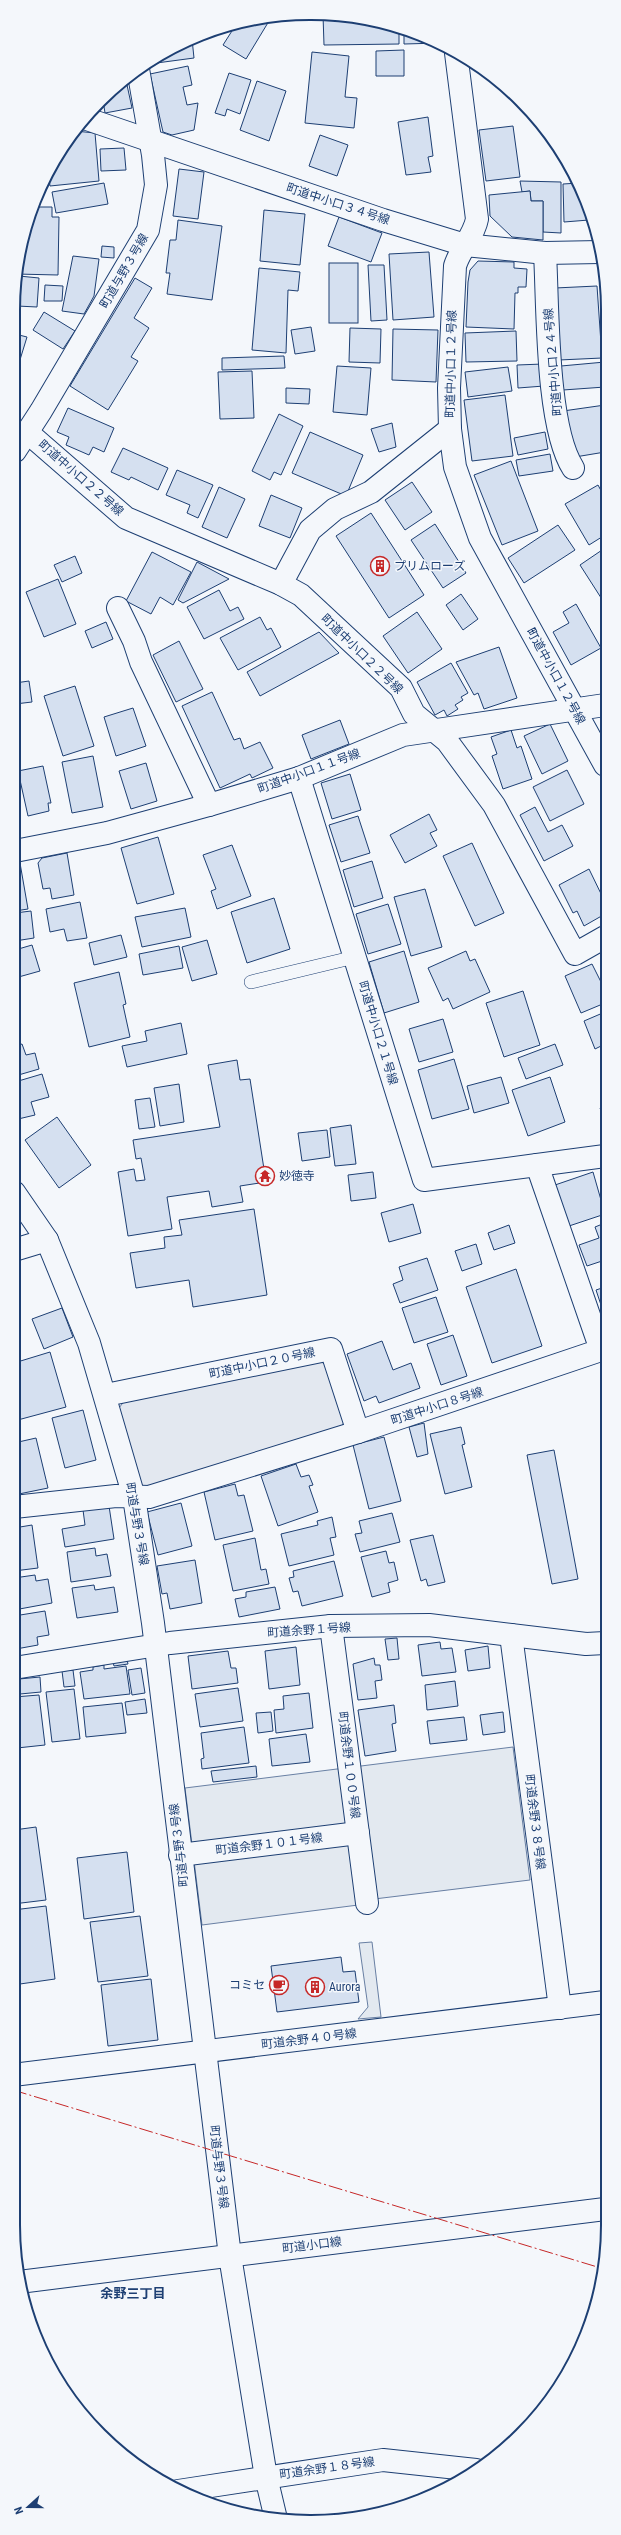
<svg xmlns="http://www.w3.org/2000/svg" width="621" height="2535" viewBox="0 0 621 2535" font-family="'Roboto Condensed','Noto Sans JP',sans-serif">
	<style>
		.green { fill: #e3e9f0; stroke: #687fa3 }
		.parking { fill: #e3e8f0; stroke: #687fa3 }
		.building { fill: #d5e0f0; stroke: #1d3f73 }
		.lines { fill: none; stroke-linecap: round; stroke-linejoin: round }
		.lane-casing { stroke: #1d3f73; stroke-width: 14 }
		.street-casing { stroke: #1d3f73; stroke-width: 24 }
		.secondary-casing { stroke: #1d3f73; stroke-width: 24 }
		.lane { stroke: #f4f7fb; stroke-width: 13 }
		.street { stroke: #f4f7fb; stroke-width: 22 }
		.secondary { stroke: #f4f7fb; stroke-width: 22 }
		.power { stroke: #c62828; stroke-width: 1; stroke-dasharray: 14 3 2 3; stroke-linecap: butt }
		.labels { text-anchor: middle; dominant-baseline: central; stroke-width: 3; stroke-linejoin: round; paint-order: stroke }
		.street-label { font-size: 12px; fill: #1d3f73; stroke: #f4f7fb }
		.poi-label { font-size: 12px; fill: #1d3f73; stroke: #f4f7fb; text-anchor: start }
		.neighbourhood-label { font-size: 13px; font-weight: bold; fill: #1d3f73; stroke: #f4f7fb }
		.rim { fill: none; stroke: #1d3f73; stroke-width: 2 }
	</style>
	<rect width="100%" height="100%" fill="#f4f7fb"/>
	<!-- green -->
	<g class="green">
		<path d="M513 1747 530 1880 366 1900V1904L202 1925 185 1788Z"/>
		<path d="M372 1942 381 2017 358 2019 368 2007 359 1943Z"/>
	</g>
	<!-- parking -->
	<path class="parking" d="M318 1360 328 1366 345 1420 342 1426 142 1491 119 1408 125 1400Z"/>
	<!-- building -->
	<g class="building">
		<path d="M323 15 350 16 399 31V44L324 45Z"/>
		<path d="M265 18 269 21 246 59 223 45 237 23Z"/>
		<path d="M404 32 440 43 404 44Z"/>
		<path d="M192 39 194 58 149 64 179 44Z"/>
		<path d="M404 50V76H376V51Z"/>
		<path d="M312 52 349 56 345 97 357 98 354 128 305 123Z"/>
		<path d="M188 66 192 85 183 87 187 105 198 103 194 130 172 135 163 132 150 74Z"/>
		<path d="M229 73 251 80 240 114 227 109 225 116 215 113Z"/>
		<path d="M257 81 286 91 269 141 240 130Z"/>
		<path d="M127 85 132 108 105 113 103 100 116 87Z"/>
		<path d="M428 117 433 156 428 157 431 172 406 175 398 122Z"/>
		<path d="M513 126 520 177 486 181 479 130Z"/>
		<path d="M75 131 95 133 99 181 50 186 48 172Z"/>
		<path d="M320 135 348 145 337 176 309 166Z"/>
		<path d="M124 148 126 170 101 171 100 149Z"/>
		<path d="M179 169 204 172 198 219 173 216Z"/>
		<path d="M46 176 47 186 42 187Z"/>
		<path d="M520 181 561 182V233L543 232V201H531L530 191 522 192Z"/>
		<path d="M104 183 108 204 56 213 52 192Z"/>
		<path d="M579 183 589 220 564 222 563 184Z"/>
		<path d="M530 191 531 201H543V240L512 237 490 216 489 195Z"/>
		<path d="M33 207H52V217H59L58 275 16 274Z"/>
		<path d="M264 210 305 214 300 265 260 261Z"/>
		<path d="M339 217 382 233 371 262 328 246Z"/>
		<path d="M178 220 222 226 212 300 167 294 170 273H166L170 240H176Z"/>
		<path d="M102 246 114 247V258L101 257Z"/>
		<path d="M429 252 434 317 393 320 389 254Z"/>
		<path d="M73 256 99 259 94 296 84 314 62 311Z"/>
		<path d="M478 261 514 262V268L527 269 526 287H518V293H515L514 329 466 327 468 282 470 270Z"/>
		<rect x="329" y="263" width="29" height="60"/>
		<path d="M368 265H384L387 320 371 321Z"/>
		<path d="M259 268 300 272 298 291 288 290 286 353 252 350Z"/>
		<path d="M19 276 39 278 37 307 17 306Z"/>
		<path d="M135 278 152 288 134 318 149 328 131 357 138 361 108 410 70 386Z"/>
		<path d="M45 285 63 286 62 301H44Z"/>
		<path d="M597 286 602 358 559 360 555 288Z"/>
		<path d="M44 312 75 331 63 349 33 330Z"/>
		<path d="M311 327 315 351 295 354 291 330Z"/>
		<path d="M350 328 381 329 380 363 349 362Z"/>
		<path d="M393 329 438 330 436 382 392 380Z"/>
		<path d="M516 331 517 361 466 362 465 333Z"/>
		<path d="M602 333H605V358Z"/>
		<path d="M15 334 27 337 15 376Z"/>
		<path d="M284 356 285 368 222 370V358Z"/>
		<path d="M605 362V387L563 390 561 366Z"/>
		<path d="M543 364 544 386 518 388 517 365Z"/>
		<path d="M337 366 371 368 367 415 333 412Z"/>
		<path d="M508 367 512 391 468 397 465 372Z"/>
		<path d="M252 371 254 418 220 419 218 372Z"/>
		<path d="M286 388 310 389 309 404 286 403Z"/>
		<path d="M505 395 513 456 472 461 464 400Z"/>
		<path d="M605 405V452L575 457 563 411Z"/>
		<path d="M68 408 114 428 104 452 93 447 89 455 66 445 69 437 57 432Z"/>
		<path d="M279 414 303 426 281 475 274 472 270 480 252 471Z"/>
		<path d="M392 423 396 447 379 452 371 429Z"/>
		<path d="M310 432 363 455 346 496 292 473Z"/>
		<path d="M545 432 548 449 518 455 514 438Z"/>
		<path d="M123 448 168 468 158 490 131 477 129 480 111 472Z"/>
		<path d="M550 454 553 471 519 476 516 460Z"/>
		<path d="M511 461 538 531 502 545 474 475Z"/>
		<path d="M177 470 213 485 198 518 187 513 190 505 166 495Z"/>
		<path d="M412 482 432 512 405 530 385 500Z"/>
		<path d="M598 485 605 498V535L589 545 565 504Z"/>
		<path d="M219 487 245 499 227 538 202 527Z"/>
		<path d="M271 495 302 508 290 538 259 526Z"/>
		<path d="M371 513 424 595 389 618 336 536Z"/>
		<path d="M435 524 466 573 443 588 411 540Z"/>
		<path d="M558 525 575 550 524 583 508 558Z"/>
		<path d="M605 548V604L580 565Z"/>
		<path d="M152 552 191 572 173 605 160 597 151 614 126 601Z"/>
		<path d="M75 556 82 573 62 582 54 565Z"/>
		<path d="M197 562 229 579 183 603 178 600Z"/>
		<path d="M58 579 76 624 44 637 26 592Z"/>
		<path d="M219 590 230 611 238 607 244 619 204 639 187 607Z"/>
		<path d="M461 594 478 619 463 630 446 605Z"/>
		<path d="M576 604 601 648 571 665 553 632 569 623 563 612Z"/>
		<path d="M417 612 442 649 408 673 383 636Z"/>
		<path d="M260 617 267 630 271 628 281 647 238 670 220 638Z"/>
		<path d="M106 622 113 639 92 648 85 631Z"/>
		<path d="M319 632 339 653 260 696 247 672Z"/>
		<path d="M179 641 203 689 176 702 153 655Z"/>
		<path d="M499 647 517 698 484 709 478 693 474 695 456 662Z"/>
		<path d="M451 663 468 693 461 697 463 700 455 705 458 709 447 716 444 710 435 715 417 682Z"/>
		<path d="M29 681 32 702 15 704V683Z"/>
		<path d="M75 686 94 746 63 756 44 696Z"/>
		<path d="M212 692 234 740 240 738 244 749 260 742 273 768 252 778 250 774 220 788 182 706Z"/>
		<path d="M133 708 146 746 116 756 104 717Z"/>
		<path d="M340 720 349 744 311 759 302 735Z"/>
		<path d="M550 724 568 761 542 774 524 736Z"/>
		<path d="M511 730 517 748 521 746 532 779 503 789 492 756 497 754 491 737Z"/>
		<path d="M93 756 103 807 72 813 62 762Z"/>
		<path d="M146 763 157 801 131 809 119 771Z"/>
		<path d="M43 766 51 803H48L49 811 28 816 18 771Z"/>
		<path d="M567 770 584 804 550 821 533 787Z"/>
		<path d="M350 774 361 810 332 819 321 783Z"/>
		<path d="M535 807 548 832 562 825 573 846 544 861 520 815Z"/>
		<path d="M429 814 437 830 430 833 437 846 405 863 390 835Z"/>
		<path d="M358 816 370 853 341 862 329 825Z"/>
		<path d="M158 837 174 894 137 904 121 848Z"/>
		<path d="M472 843 504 913 475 926 443 856Z"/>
		<path d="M232 845 251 896 217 909 211 891 216 889 203 855Z"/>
		<path d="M67 853 74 895 52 899 50 888 43 889 38 863 42 858Z"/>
		<path d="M372 861 383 898 354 907 343 870Z"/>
		<path d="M20 863 28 909 15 911V864Z"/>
		<path d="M589 869 605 902V914L584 926 577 911 573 913 559 885Z"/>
		<path d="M425 889 442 947 411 956 394 897Z"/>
		<path d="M274 898 290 949 247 963 231 912Z"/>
		<path d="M80 902 87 938 67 941 64 929 50 932 46 909Z"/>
		<path d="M388 904 401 944 368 954 356 914Z"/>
		<path d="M185 908 191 937 142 947 135 917Z"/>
		<path d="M31 911 34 938 15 941V913Z"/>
		<path d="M121 935 127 957 94 965 89 943Z"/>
		<path d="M207 940 217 974 192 981 182 947Z"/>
		<path d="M32 945 40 971 15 978V950Z"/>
		<path d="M179 946 183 968 143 975 139 954Z"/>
		<path d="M404 951 419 1002 384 1013 369 962Z"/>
		<path d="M466 951 470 961 475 959 490 992 453 1009 448 998 443 1001 428 968Z"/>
		<path d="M592 964 605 990V1003L581 1013 565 976Z"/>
		<path d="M119 972 126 1004 123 1005 130 1037 89 1047 74 983Z"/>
		<path d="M523 991 540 1045 504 1057 486 1003Z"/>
		<path d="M605 1012V1044L595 1049 584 1021Z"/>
		<path d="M443 1019 453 1052 419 1062 409 1029Z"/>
		<path d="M181 1023 187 1054 127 1067 122 1046 147 1041 145 1031Z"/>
		<path d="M22 1044 26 1055 35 1053 39 1069 15 1076V1046Z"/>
		<path d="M555 1044 563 1065 526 1079 518 1058Z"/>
		<path d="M454 1059 469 1109 432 1119 418 1070Z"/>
		<path d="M237 1060 240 1080 250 1079 266 1182 240 1186 243 1202 212 1207 209 1191 167 1197 172 1229 128 1236 118 1172 134 1169 136 1181 145 1180 141 1158 136 1159 133 1140 220 1127 208 1065Z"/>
		<path d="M42 1074 49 1097 31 1102 35 1115 14 1120 15 1082Z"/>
		<path d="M501 1077 509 1103 474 1113 467 1086Z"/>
		<path d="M550 1077 565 1122 528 1136 512 1090Z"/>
		<path d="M179 1084 184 1122 160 1126 154 1088Z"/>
		<path d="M150 1098 155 1127 139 1129 135 1100Z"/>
		<path d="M605 1106V1120L600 1108Z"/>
		<path d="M57 1117 91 1165 59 1188 25 1140Z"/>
		<path d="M351 1125 356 1164 335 1166 330 1128Z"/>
		<path d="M327 1130 330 1157 302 1161 298 1133Z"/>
		<path d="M373 1172 376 1198 351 1201 348 1175Z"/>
		<path d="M593 1172 605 1214 569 1226 555 1185Z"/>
		<path d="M413 1204 421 1233 389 1242 381 1213Z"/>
		<path d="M254 1209 267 1295 193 1307 189 1280 136 1288 130 1253 165 1248 164 1237 182 1235 179 1220Z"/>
		<path d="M605 1223V1260L587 1266 579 1245 599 1238 595 1227Z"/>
		<path d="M509 1225 515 1243 494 1250 488 1233Z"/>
		<path d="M476 1244 482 1264 462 1271 455 1251Z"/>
		<path d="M427 1258 438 1290 400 1303 393 1284 403 1280 399 1267Z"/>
		<path d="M516 1269 542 1346 492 1363 466 1287Z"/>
		<path d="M605 1287V1306L602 1308 596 1290Z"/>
		<path d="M436 1297 448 1332 414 1343 402 1308Z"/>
		<path d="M62 1308 73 1337 44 1349 32 1319Z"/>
		<path d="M453 1335 467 1376 441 1385 427 1344Z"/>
		<path d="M382 1341 393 1370 411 1363 420 1388 379 1403 376 1396 364 1401 347 1354Z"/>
		<path d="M50 1352 66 1407 14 1421V1363Z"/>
		<path d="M83 1410 96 1460 65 1468 52 1418Z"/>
		<path d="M424 1423 428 1454 417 1457 409 1427Z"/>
		<path d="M461 1427 465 1444 462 1445 472 1487 445 1494 430 1434Z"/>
		<path d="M384 1437 401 1501 369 1509 353 1445Z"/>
		<path d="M36 1438 48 1488 14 1495V1443Z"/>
		<path d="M554 1450 578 1579 552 1584 527 1455Z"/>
		<path d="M296 1464 301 1477 309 1475 313 1485 309 1486 318 1512 278 1526 261 1476Z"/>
		<path d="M605 1464V1490L601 1465Z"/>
		<path d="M235 1484 238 1496 244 1495 253 1531 215 1540 204 1492Z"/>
		<path d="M181 1503 192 1546 158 1555 147 1512Z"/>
		<path d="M109 1506 114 1539 65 1547 62 1529 85 1525 83 1510Z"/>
		<path d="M392 1513 400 1542 360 1552 355 1534 362 1533 359 1521Z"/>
		<path d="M332 1517 336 1537 330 1538 334 1555 289 1566 281 1534 318 1525 317 1521Z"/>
		<path d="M32 1525 38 1568 14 1571V1528Z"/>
		<path d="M433 1535 445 1582 428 1586 426 1579 421 1581 410 1540Z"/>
		<path d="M255 1538 261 1570 266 1569 269 1584 233 1591 223 1545Z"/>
		<path d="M95 1548 96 1556 107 1554 111 1576 71 1582 67 1552Z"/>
		<path d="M386 1551 389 1563 394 1562 398 1580 388 1583 390 1592 372 1597 361 1557Z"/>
		<path d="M195 1560 202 1603 170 1609 167 1593 162 1594 157 1566Z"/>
		<path d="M334 1561 343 1596 302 1606 298 1591 293 1592 289 1578 294 1577 293 1571Z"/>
		<path d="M35 1575 36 1581 48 1579 52 1603 14 1610V1590H16L14 1578Z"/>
		<path d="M94 1585 95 1590 114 1587 118 1612 77 1618 72 1588Z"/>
		<path d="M275 1587 280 1609 239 1617 235 1599 246 1597V1592Z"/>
		<path d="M45 1611 49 1635 37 1637 38 1645 16 1649 14 1616Z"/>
		<path d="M397 1638 399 1659 388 1660 385 1639Z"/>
		<path d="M440 1642 441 1649 452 1648 456 1672 422 1676 418 1645Z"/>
		<path d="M488 1646 490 1668 468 1671 465 1650Z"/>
		<path d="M296 1647 300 1685 269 1689 265 1651Z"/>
		<path d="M228 1651 231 1668H236L238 1683 192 1689 188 1656Z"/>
		<path d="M374 1658 375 1665H380L382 1680 375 1681 377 1698 358 1700 353 1664Z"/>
		<path d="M127 1660 128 1664 114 1666 113 1662Z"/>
		<path d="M104 1665V1669L126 1666 130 1694 84 1699 80 1672 93 1670V1667Z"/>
		<path d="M141 1668 145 1693 132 1695 128 1670Z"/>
		<path d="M73 1670 75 1686 64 1687 62 1671Z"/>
		<path d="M40 1677 41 1692 20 1694 19 1679Z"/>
		<path d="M455 1681 458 1706 427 1710 425 1685Z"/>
		<path d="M238 1688 243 1721 200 1727 195 1694Z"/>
		<path d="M74 1689 80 1739 52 1742 46 1692Z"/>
		<path d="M309 1693 313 1728 276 1733 274 1710 284 1709 283 1696Z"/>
		<path d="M39 1695 45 1745 17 1748 14 1697Z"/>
		<path d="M145 1699 147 1713 127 1715 125 1702Z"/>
		<path d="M122 1703 126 1733 86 1737 83 1707Z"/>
		<path d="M394 1705 396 1723 392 1724 396 1751 365 1756 358 1710Z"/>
		<path d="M271 1712 273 1731 258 1733 256 1713Z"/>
		<path d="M503 1712 505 1732 483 1735 480 1715Z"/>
		<path d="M464 1717 467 1740 430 1744 427 1721Z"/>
		<path d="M244 1727 249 1763 202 1769 201 1759 204 1758 201 1733Z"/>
		<path d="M306 1734 310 1762 272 1766 269 1739Z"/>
		<path d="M256 1766 257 1777 213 1782 211 1771Z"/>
		<path d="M36 1827 46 1900 13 1904 14 1830Z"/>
		<path d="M127 1852 134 1912 84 1919 77 1858Z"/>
		<path d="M46 1906 55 1979 13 1985V1910Z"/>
		<path d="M140 1916 148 1976 98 1982 90 1922Z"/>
		<path d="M341 1957 343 1972 355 1971 359 2002 277 2012 271 1966Z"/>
		<path d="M151 1979 158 2040 108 2046 101 1985Z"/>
	</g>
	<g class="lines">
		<!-- lane casing -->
		<g class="lane-casing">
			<path id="lane" d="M251 982 355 957"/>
		</g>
		<!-- street casing -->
		<g class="street-casing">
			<g id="street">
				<path d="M456 53 477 219C474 236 460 249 455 266L449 388 450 429 455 467 480 538 605 765"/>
				<path d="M84 118 383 220 465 245 545 253 600 252"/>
				<path d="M545 253C548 306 546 426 573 468"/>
				<path d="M27 432 126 518 281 584 301 595 401 688 414 714 447 741 494 805 575 954 605 937"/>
				<path d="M15 451 41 411 148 230 156 185 153 155 138 69"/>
				<path d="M281 584 310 530 335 509 371 492 450 429"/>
				<path d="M118 608 134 641 141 662 209 805"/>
				<path d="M299 778 424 1180 537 1165"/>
				<path d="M15 851 107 833 209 805 299 778 403 735 605 705"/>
				<path d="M14 1192 47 1240 89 1343 134 1497 153 1623 230 2256 266 2477 276 2519"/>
				<path d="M14 1250 47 1240"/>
				<path d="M106 1395 331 1349 358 1432"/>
				<path d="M14 1507 116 1496 149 1497 358 1432 601 1350 537 1165 605 1156"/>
				<path d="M331 1626 367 1903"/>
				<path d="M511 1635 560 2008"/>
				<path d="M14 1668 170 1643 331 1626 429 1625 586 1644 605 1643"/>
				<path d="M180 1855 358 1833"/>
				<path d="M13 2075 605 2002"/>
				<path d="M178 2491 383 2460 476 2470"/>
			</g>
		</g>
		<!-- secondary casing -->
		<g class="secondary-casing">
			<path id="secondary" d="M19 2282 605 2209"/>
		</g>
		<!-- lane -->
		<use href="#lane" class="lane"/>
		<!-- street -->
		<use href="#street" class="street"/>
		<!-- secondary -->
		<use href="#secondary" class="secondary"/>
		<!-- power -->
		<path class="power" d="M13 2090 604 2269"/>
	</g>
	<!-- icons -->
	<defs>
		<g id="building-ring" transform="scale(1)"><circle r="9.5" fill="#f4f7fb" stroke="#c62828" stroke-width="1.5"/><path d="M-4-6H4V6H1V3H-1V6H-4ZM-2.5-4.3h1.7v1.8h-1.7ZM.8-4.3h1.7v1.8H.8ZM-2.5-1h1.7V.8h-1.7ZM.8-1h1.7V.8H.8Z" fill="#c62828"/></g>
		<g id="temple-ring" transform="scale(1)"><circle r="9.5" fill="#f4f7fb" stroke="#c62828" stroke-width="1.5"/><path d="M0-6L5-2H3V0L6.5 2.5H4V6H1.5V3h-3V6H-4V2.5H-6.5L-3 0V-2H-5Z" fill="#c62828"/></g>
		<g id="cafe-ring" transform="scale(1)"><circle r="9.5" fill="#f4f7fb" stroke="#c62828" stroke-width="1.5"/><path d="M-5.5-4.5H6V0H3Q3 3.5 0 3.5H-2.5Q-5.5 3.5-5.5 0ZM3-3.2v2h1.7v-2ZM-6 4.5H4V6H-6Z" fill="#c62828"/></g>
	</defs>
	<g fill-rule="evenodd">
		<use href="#building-ring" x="380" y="566"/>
		<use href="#temple-ring" x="265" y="1176"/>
		<use href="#cafe-ring" x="279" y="1985"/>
		<use href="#building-ring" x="315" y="1987"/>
	</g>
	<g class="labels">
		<!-- street labels -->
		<g class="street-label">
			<text transform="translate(338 204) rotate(18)">町道中小口３４号線</text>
			<text transform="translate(124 271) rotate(-60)">町道与野３号線</text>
			<text transform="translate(553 362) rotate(-95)">町道中小口２４号線</text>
			<text transform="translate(451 364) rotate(-89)">町道中小口１２号線</text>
			<text transform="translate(81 478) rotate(41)">町道中小口２２号線</text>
			<text transform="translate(362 654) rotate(44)">町道中小口２２号線</text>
			<text transform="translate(556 676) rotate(61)">町道中小口１２号線</text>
			<text transform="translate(309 771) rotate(-20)">町道中小口１１号線</text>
			<text transform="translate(378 1033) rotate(73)">町道中小口２１号線</text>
			<text transform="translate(262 1363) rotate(-12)">町道中小口２０号線</text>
			<text transform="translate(437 1406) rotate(-18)">町道中小口８号線</text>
			<text transform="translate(137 1524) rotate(80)">町道与野３号線</text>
			<text transform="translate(309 1630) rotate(-4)">町道余野１号線</text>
			<text transform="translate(349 1765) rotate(83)">町道余野１００号線</text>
			<text transform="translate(535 1822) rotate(83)">町道余野３８号線</text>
			<text transform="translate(269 1844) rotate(-7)">町道余野１０１号線</text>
			<text transform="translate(179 1845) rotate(-97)">町道与野３号線</text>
			<text transform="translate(309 2039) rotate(-7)">町道余野４０号線</text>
			<text transform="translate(219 2167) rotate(83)">町道与野３号線</text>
			<text transform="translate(312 2245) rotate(-7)">町道小口線</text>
			<text transform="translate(327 2468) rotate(-8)">町道余野１８号線</text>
		</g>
		<!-- poi labels -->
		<g class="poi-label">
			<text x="394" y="566">プリムローズ</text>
			<text x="279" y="1176">妙徳寺</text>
			<text x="265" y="1985" text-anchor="end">コミセ</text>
			<text x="329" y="1987">Aurora</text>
		</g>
		<!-- neighbourhood labels -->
		<g class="neighbourhood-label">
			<text x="133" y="2293">余野三丁目</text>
		</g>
	</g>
	<!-- crop -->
	<path d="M0 0H621V2535H0ZM310 20H311A290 290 0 0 1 601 310V2225A290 290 0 0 1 311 2515H310A290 290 0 0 1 20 2225V310A290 290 0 0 1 310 20Z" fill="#f4f7fb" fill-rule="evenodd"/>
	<path class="rim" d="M310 20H311A290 290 0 0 1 601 310V2225A290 290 0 0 1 311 2515H310A290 290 0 0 1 20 2225V310A290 290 0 0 1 310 20Z"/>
	<!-- north arrow -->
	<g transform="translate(28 2507) rotate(249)" stroke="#f4f7fb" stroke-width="3" paint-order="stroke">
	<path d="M0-3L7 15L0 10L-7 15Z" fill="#1d3f73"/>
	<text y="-6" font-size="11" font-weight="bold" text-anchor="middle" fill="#1d3f73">N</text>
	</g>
</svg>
